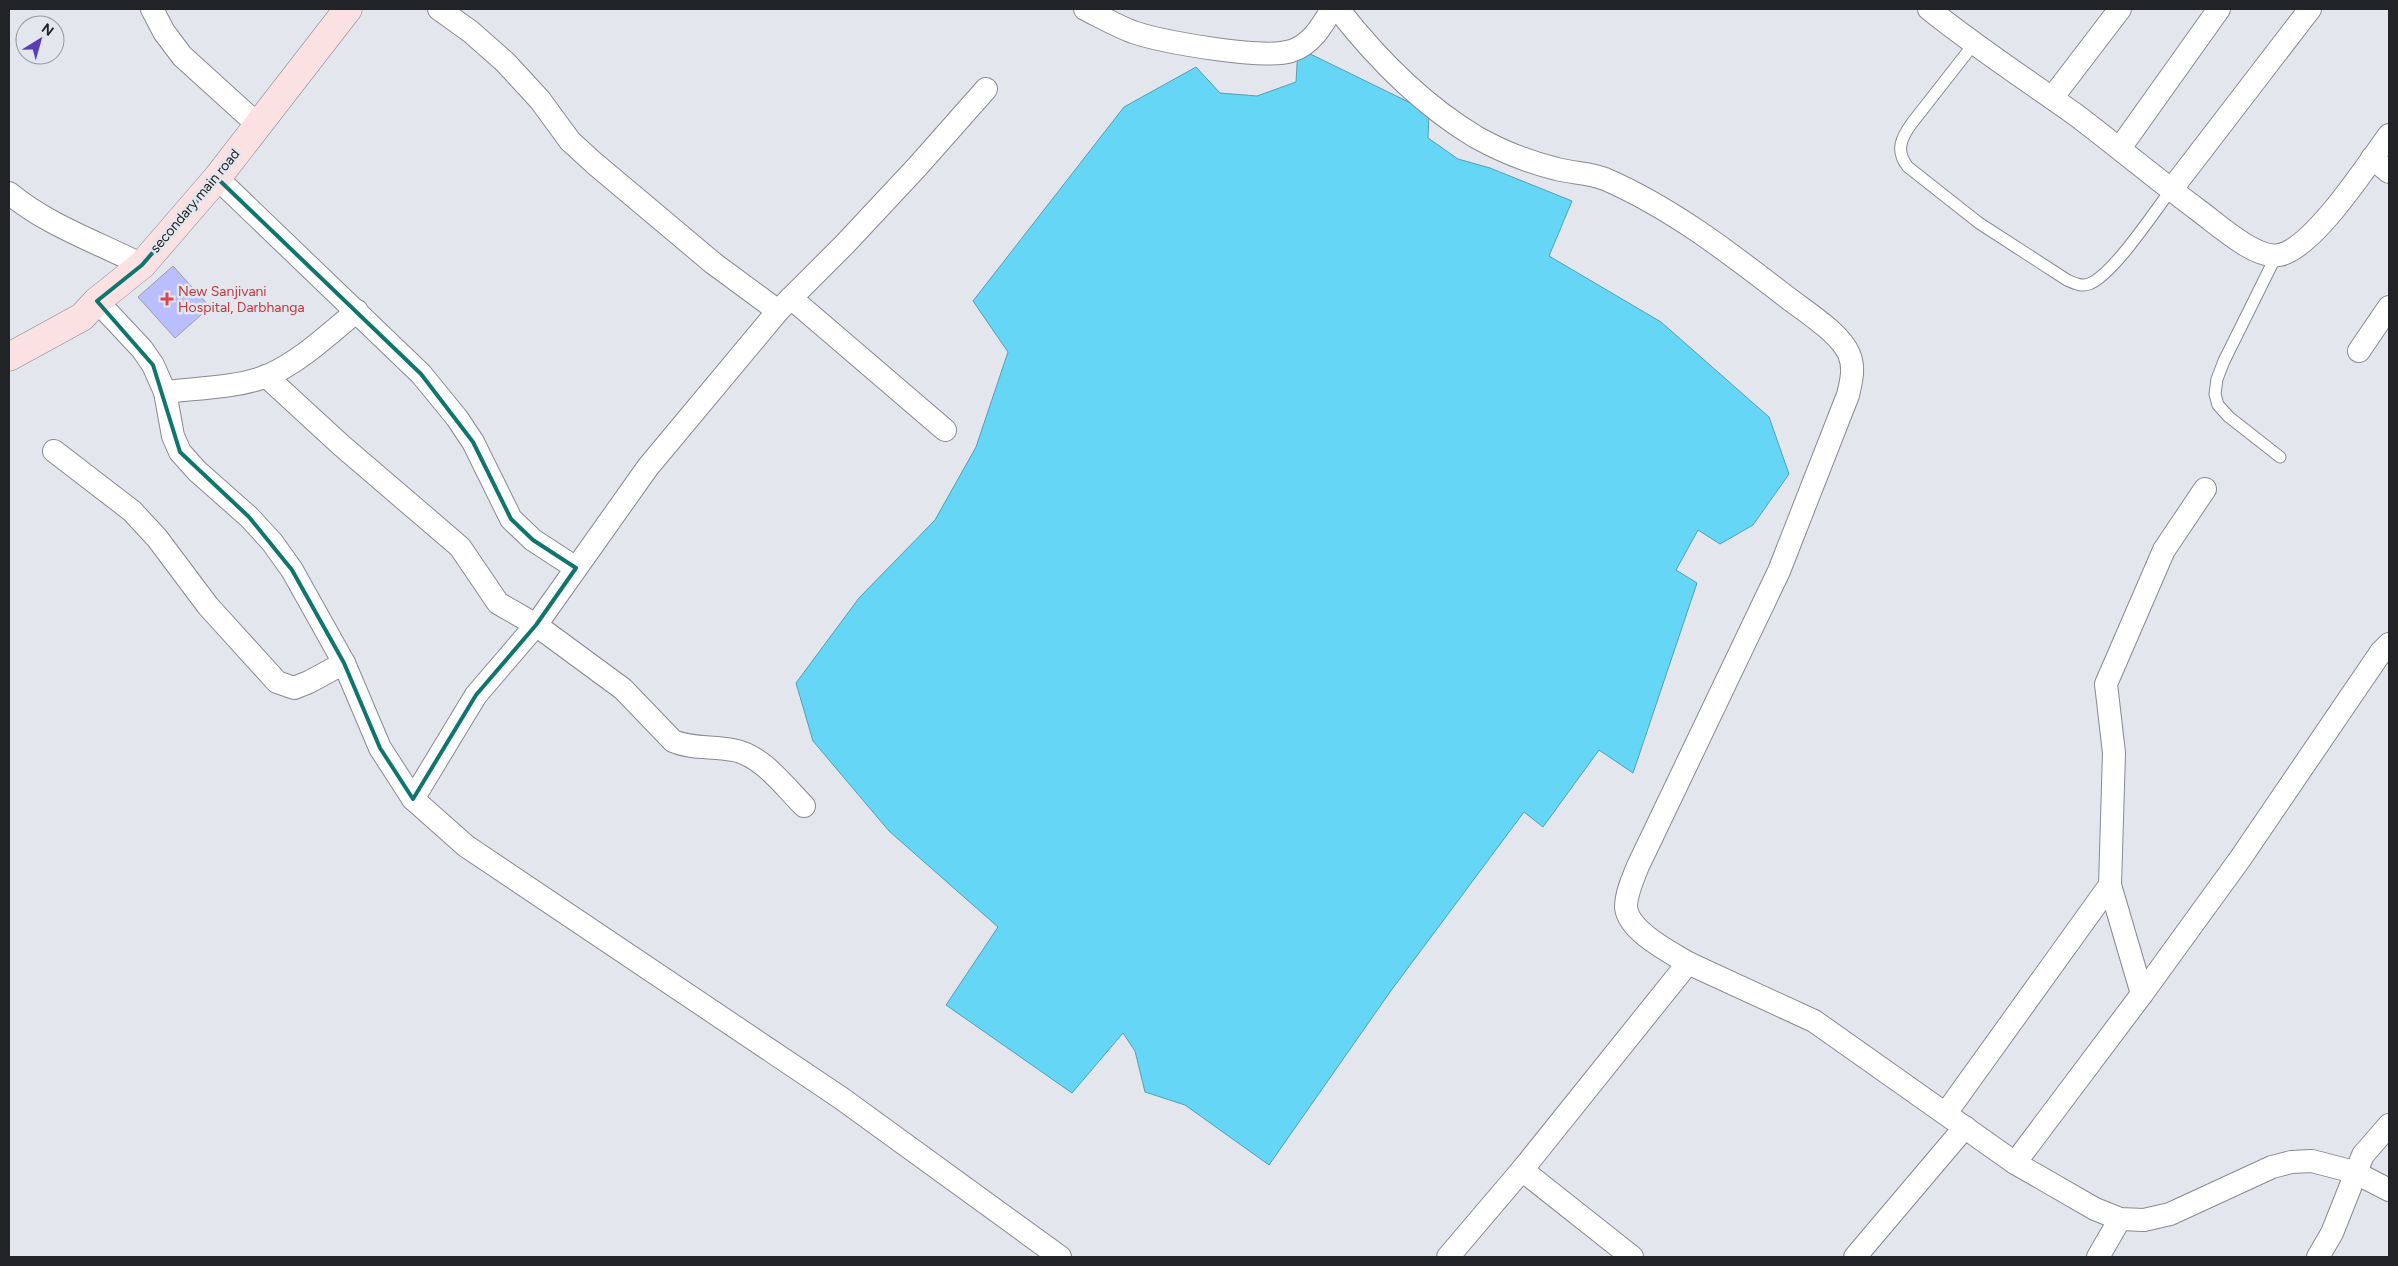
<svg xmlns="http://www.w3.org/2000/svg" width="2398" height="1266" viewBox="0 0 2398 1266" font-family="Figtree,sans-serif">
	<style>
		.water { fill: #65d6f5; stroke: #51a0b7 }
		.building { fill: #babefe; stroke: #9d9ea5 }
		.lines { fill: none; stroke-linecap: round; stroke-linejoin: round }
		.lane-casing { stroke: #888a91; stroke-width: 13 }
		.street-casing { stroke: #888a91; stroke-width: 24 }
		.secondary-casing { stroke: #888a91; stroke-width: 29 }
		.lane { stroke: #fff; stroke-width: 11 }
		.street { stroke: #fff; stroke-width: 22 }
		.secondary { stroke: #fbe1e2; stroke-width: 28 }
		.marked { fill: none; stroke: #0f766e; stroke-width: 4; stroke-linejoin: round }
		.health-dot { fill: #e0444e; stroke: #e3e6ed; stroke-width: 2 }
		.labels { text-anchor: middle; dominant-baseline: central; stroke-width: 5; stroke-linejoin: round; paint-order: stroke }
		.street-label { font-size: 14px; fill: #222326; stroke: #e3e6ed }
		.health-label { font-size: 14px; fill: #be3a42; stroke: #e3e6ed; text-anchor: start }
	</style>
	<rect width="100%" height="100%" fill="#e3e6ed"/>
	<!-- water -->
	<path class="water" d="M1298 48 1429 112 1428 138 1458 159 1490 168 1572 201 1549 256 1661 322 1769 417 1789 474 1753 525 1720 544 1698 530 1676 570 1697 583 1633 773 1599 750 1543 827 1524 812 1390 992 1269 1165 1185 1105 1145 1092 1135 1051 1123 1033 1072 1093 946 1005 998 927 889 831 813 741 796 683 859 598 935 520 976 447 1008 352 973 301 1124 107 1196 67 1220 93 1257 96 1296 82Z"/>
	<!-- building -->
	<path class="building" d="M173 266 210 307 175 338 138 297Z"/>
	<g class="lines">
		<!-- lane casing -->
		<g class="lane-casing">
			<g id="lane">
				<path d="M1973 45 1912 123C1901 138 1895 151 1908 167L1979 223 2067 280C2074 283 2081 287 2089 284 2113 275 2154 212 2171 190"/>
				<path d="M2276 256 2224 361 2217 379 2215 394 2218 405 2229 417 2280 457"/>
			</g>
		</g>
		<!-- street casing -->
		<g class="street-casing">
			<g id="street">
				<path d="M152 9 164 32 182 56 257 124"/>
				<path d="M439 9 471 32 505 62 540 100 570 141 594 163 713 263 778 311"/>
				<path d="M1085 9C1101 17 1117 26 1133 32 1162 42 1264 60 1291 51 1311 45 1322 26 1332 9"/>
				<path d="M1338 9C1377 59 1421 104 1476 137 1501 151 1528 162 1557 169 1572 173 1590 173 1605 179 1672 208 1731 254 1788 298 1806 312 1840 333 1849 354 1855 368 1851 382 1848 395L1779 571 1638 866C1633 878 1626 894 1626 907 1628 931 1670 952 1688 963L1522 1170 1448 1257"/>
				<path d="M1929 9C1976 47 2027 80 2076 115 2117 146 2156 179 2198 210 2216 223 2256 260 2279 255 2313 249 2367 165 2389 135"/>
				<path d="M2052 98 2120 9"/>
				<path d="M2120 148 2219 9"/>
				<path d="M2372 158 2389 172"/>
				<path d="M217 178 421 374 457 418 473 442 511 519 533 540 576 568"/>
				<path d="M2171 190 2310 9"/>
				<path d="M9 193C47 225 97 242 142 265"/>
				<path d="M791 298 945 430"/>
				<path d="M97 301 142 349 153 365 165 392 173 436 180 452 197 471 249 517 272 542 292 570 344 663 380 748 413 799 466 846 841 1098 1060 1257"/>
				<path d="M2359 351 2389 307"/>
				<path d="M266 376 341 445 460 547 498 603 536 625 623 689 673 741C691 749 713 746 733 750 762 755 784 786 804 806"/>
				<path d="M165 392C198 388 236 388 267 376 300 362 329 334 357 311"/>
				<path d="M54 451 132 511 157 538 208 606 277 682 294 688 309 682 344 663"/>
				<path d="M413 799 476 695 536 625 648 467 778 311 845 244 917 167 986 89"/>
				<path d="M1688 963 1814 1021 2015 1163 2095 1209 2120 1219 2144 1220 2170 1214 2272 1167 2291 1162 2312 1161 2354 1172 2389 1190"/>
				<path d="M2142 994 2240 859 2381 652 2389 644"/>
				<path d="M1946 1113 2110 885 2114 753 2106 684 2164 550 2205 489"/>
				<path d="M2015 1163 2142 994 2110 885"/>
				<path d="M1522 1170 1632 1257"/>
				<path d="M1855 1257 1965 1127"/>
				<path d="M2098 1257 2120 1219"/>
				<path d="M2318 1257 2332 1233 2363 1155 2389 1125"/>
			</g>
		</g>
		<!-- secondary casing -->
		<g class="secondary-casing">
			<path id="secondary" d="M9 357 82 317 97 301 142 265 217 178 348 9"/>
		</g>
		<!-- lane -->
		<use href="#lane" class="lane"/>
		<!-- street -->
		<use href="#street" class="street"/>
		<!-- secondary -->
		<use href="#secondary" class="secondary"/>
	</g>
	<!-- marked area -->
	<path class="marked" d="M217 178 421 374 473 442 511 519 533 540 576 568 536 625 476 695 413 799 380 748 344 663 292 570 249 517 180 452 153 365 97 301 142 265Z"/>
	<!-- markers -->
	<path class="health-dot" d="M164.5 291.5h5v5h5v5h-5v5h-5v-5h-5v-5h5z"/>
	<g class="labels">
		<!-- street labels -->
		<g class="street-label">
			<text transform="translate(195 201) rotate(-50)">secondary main road</text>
		</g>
		<!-- health labels -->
		<g class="health-label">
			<text x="178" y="291">New Sanjivani<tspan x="178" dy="16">Hospital, Darbhanga</tspan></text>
		</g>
	</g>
	<!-- border -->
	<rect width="2398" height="1266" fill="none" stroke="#222326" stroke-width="20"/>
	<!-- north arrow -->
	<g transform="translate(40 40) rotate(37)"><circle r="24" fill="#e3e6ed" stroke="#96989d"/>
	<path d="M0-4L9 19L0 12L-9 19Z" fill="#5b3eb6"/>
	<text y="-8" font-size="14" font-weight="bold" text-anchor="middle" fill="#222326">N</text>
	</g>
</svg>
